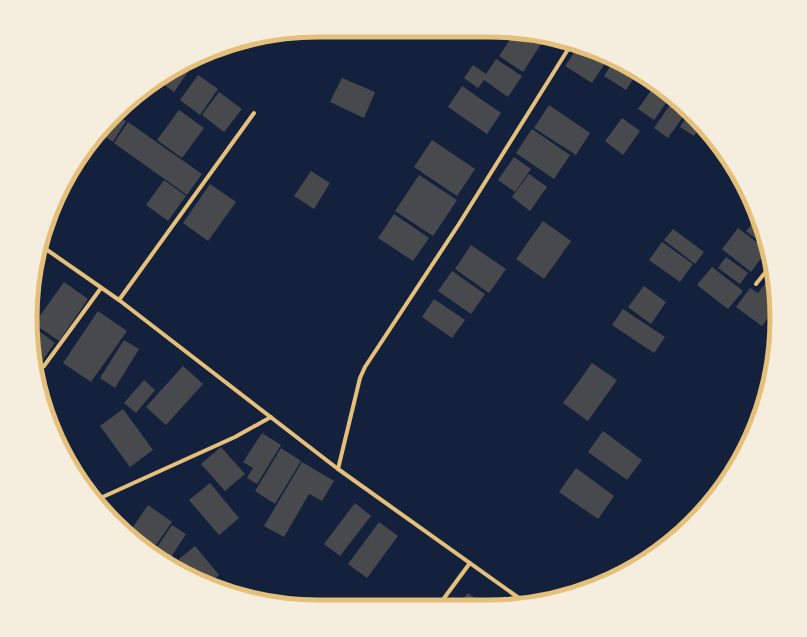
<svg xmlns="http://www.w3.org/2000/svg" width="807" height="637" viewBox="0 0 807 637" font-family="'Archivo Narrow',sans-serif">
	<style>
		.building { fill: #48494c }
		.lines { fill: none; stroke-linecap: round; stroke-linejoin: round }
		.minor { stroke: #e5c07b; stroke-width: 4 }
		.rim { fill: none; stroke: #e5c07b; stroke-width: 5 }
	</style>
	<rect width="100%" height="100%" fill="#14213d"/>
	<!-- building -->
	<g class="building">
		<path d="M491 31H510L504 40Z"/>
		<path d="M515 32 545 38 523 72 499 56Z"/>
		<path d="M579 45 608 59 592 83 565 66Z"/>
		<path d="M496 59 522 76 508 97 484 80 478 88 464 78 473 65 486 74Z"/>
		<path d="M192 61 194 63 174 92 159 81 174 69Z"/>
		<path d="M613 62 636 75 626 90 604 76Z"/>
		<path d="M198 75 218 89 200 115 180 100Z"/>
		<path d="M342 78 375 92 364 118 330 102Z"/>
		<path d="M655 85 664 90 671 96 654 120 638 109Z"/>
		<path d="M462 86 501 113 487 134 448 107Z"/>
		<path d="M219 92 242 109 224 132 202 115Z"/>
		<path d="M674 99 687 111 668 138 654 128Z"/>
		<path d="M549 105 590 133 576 155 534 128Z"/>
		<path d="M179 110 204 128 182 158 157 140Z"/>
		<path d="M689 113 702 125 694 136 680 127Z"/>
		<path d="M115 114 126 121 113 142 100 133Z"/>
		<path d="M622 118 640 131 623 155 605 141Z"/>
		<path d="M128 122 202 174 187 195 114 143Z"/>
		<path d="M532 129 570 155 554 179 516 153Z"/>
		<path d="M432 140 475 169 457 196 414 167Z"/>
		<path d="M514 157 531 169 515 192 498 180Z"/>
		<path d="M311 171 330 183 314 209 294 196Z"/>
		<path d="M529 174 547 187 530 211 512 197Z"/>
		<path d="M738 174 748 195 732 183Z"/>
		<path d="M419 175 457 200 433 236 395 211Z"/>
		<path d="M164 180 186 196 168 221 146 205Z"/>
		<path d="M210 184 236 202 208 241 183 223Z"/>
		<path d="M394 214 429 238 413 261 378 238Z"/>
		<path d="M758 217 762 226 767 248 746 231Z"/>
		<path d="M543 221 571 241 544 279 516 259Z"/>
		<path d="M738 228 767 250 751 272 722 249Z"/>
		<path d="M673 229 704 252 695 264 664 240Z"/>
		<path d="M662 242 693 264 680 282 649 260Z"/>
		<path d="M471 245 506 269 489 293 455 269Z"/>
		<path d="M726 257 748 273 740 284 718 268Z"/>
		<path d="M712 267 743 291 728 309 697 285Z"/>
		<path d="M452 271 485 294 471 314 438 291Z"/>
		<path d="M773 273 774 281 775 309 762 326 736 307 750 288 758 293Z"/>
		<path d="M64 282 88 299 59 341 34 324Z"/>
		<path d="M644 286 666 302 651 324 628 307Z"/>
		<path d="M434 299 465 320 452 338 422 317Z"/>
		<path d="M623 309 665 337 654 353 612 325Z"/>
		<path d="M98 311 127 331 91 382 63 363Z"/>
		<path d="M31 325 55 343 40 364 36 361Z"/>
		<path d="M124 340 139 349 115 388 100 378Z"/>
		<path d="M592 363 617 380 588 421 563 403Z"/>
		<path d="M183 366 203 384 166 425 146 407Z"/>
		<path d="M144 380 155 390 136 413 124 403Z"/>
		<path d="M123 409 153 450 130 467 100 426Z"/>
		<path d="M603 431 642 460 627 480 588 452Z"/>
		<path d="M262 433 281 445 257 484 247 478 253 468 243 462Z"/>
		<path d="M221 447 245 474 225 491 201 464Z"/>
		<path d="M281 448 301 461 275 504 255 491Z"/>
		<path d="M302 462 334 481 322 501 309 494 284 537 264 526Z"/>
		<path d="M576 468 614 496 598 519 559 492Z"/>
		<path d="M210 483 239 518 219 535 189 500Z"/>
		<path d="M355 503 371 516 340 556 324 544Z"/>
		<path d="M148 505 172 522 151 552 129 533Z"/>
		<path d="M688 513 695 518 679 535 666 545Z"/>
		<path d="M379 522 398 536 367 578 348 564Z"/>
		<path d="M172 525 186 534 167 563 153 553Z"/>
		<path d="M195 546 219 575 208 585 193 577 179 559Z"/>
		<path d="M468 593 485 606 458 605Z"/>
	</g>
	<g class="lines">
		<!-- minor -->
		<g class="minor">
			<path d="M40 245 119 300 338 469 526 603"/>
			<path d="M756 284 771 265"/>
			<path d="M119 300 254 113"/>
			<path d="M37 371 44 366 101 288"/>
			<path d="M338 469 360 378 365 367 459 224 572 43"/>
			<path d="M96 500 235 437 271 417"/>
			<path d="M439 605 470 563"/>
		</g>
	</g>
	<!-- crop -->
	<path d="M0 0H807V637H0ZM318 37H489A281 281 0 0 1 770 318V319A281 281 0 0 1 489 600H318A281 281 0 0 1 37 319V318A281 281 0 0 1 318 37Z" fill="#f5edde" fill-rule="evenodd"/>
	<path class="rim" d="M318 37H489A281 281 0 0 1 770 318V319A281 281 0 0 1 489 600H318A281 281 0 0 1 37 319V318A281 281 0 0 1 318 37Z"/>
</svg>
